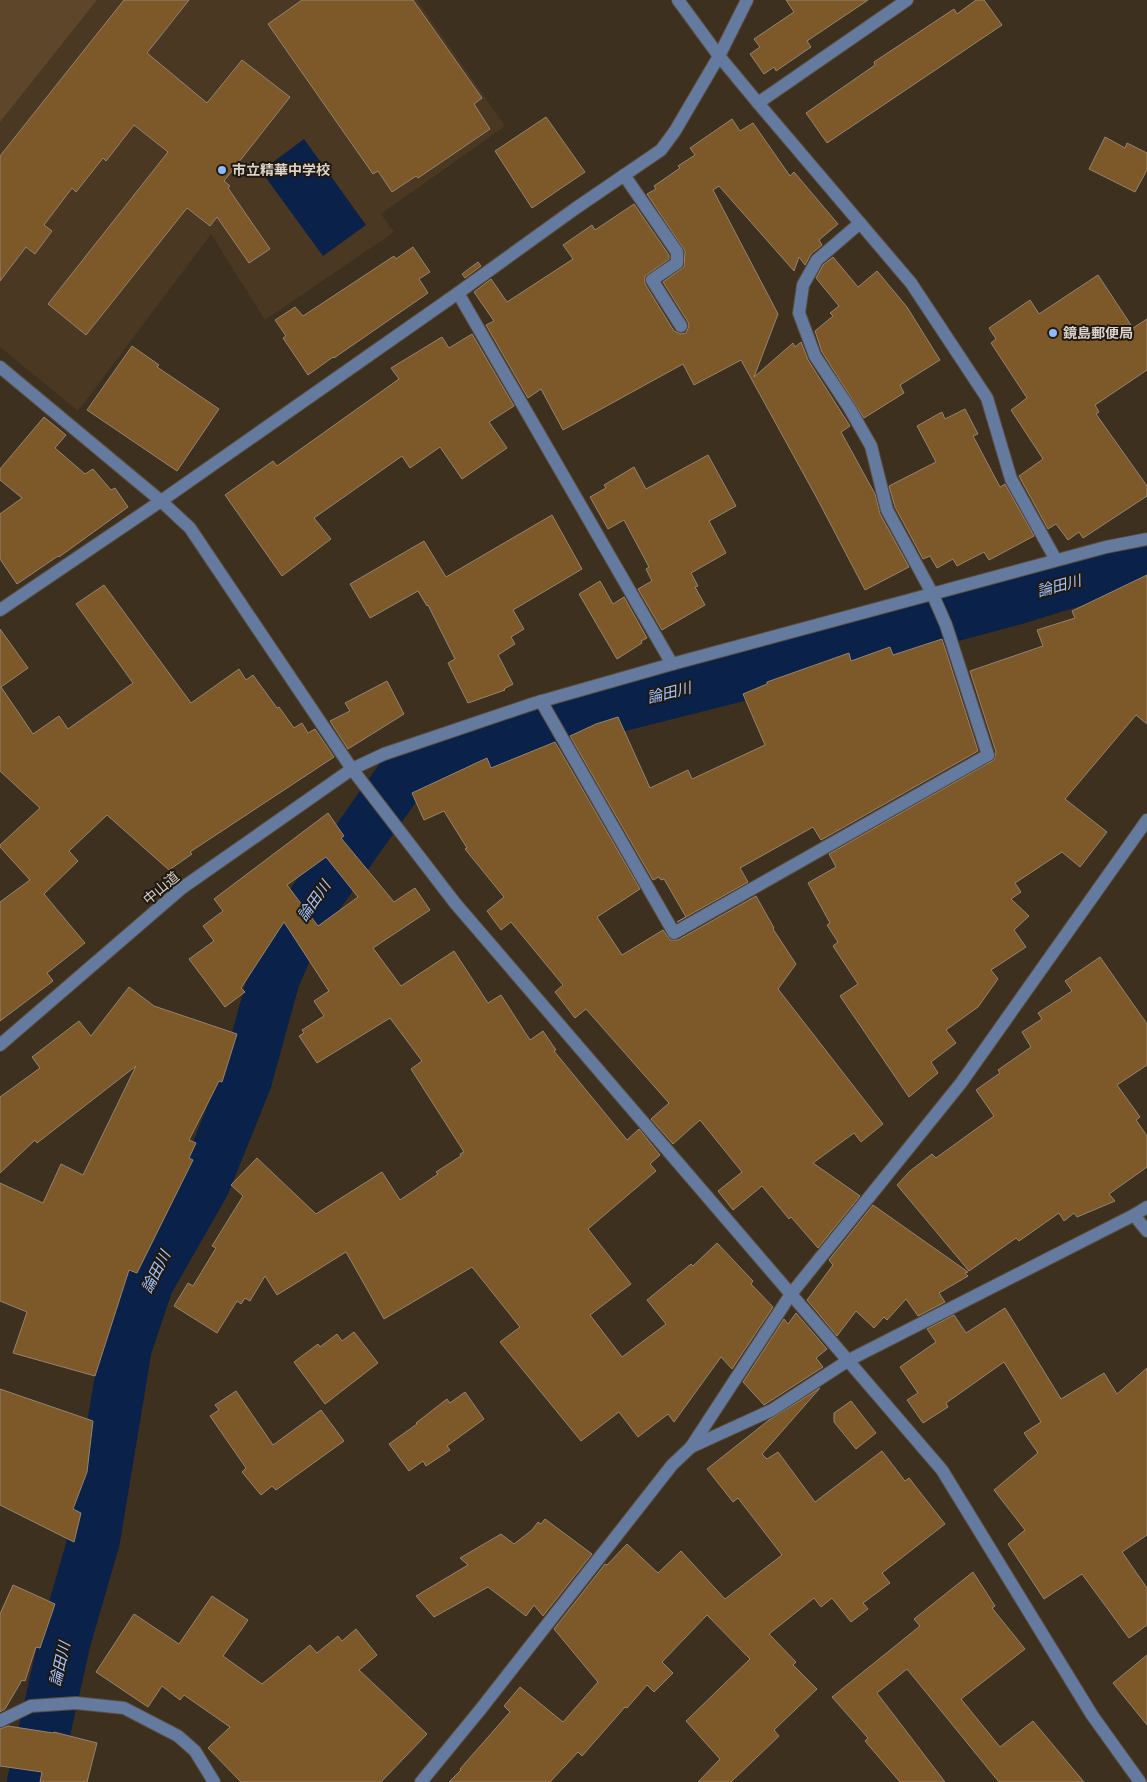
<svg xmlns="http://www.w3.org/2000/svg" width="1147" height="1782" viewBox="0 0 1147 1782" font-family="'Work Sans','Noto Sans JP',sans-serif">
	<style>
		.built { fill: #4a3822 }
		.green { fill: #5d462a }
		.water { fill: #0a2149 }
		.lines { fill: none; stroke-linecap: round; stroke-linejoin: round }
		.river { stroke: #0a2149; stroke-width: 52 }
		.building { fill: #7d5829; stroke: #948471; fill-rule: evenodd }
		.minor-casing { stroke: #5a4d3d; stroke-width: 14 }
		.minor { stroke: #647a9f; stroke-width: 12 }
		.poi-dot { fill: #8fb8fd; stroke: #1f1912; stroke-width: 2 }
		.labels { text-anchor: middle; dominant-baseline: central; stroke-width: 4; stroke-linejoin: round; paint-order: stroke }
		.poi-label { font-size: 14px; font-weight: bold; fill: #dbd2c8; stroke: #1f1912; text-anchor: start }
		.street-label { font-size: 14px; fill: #dbd2c8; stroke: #1f1912 }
		.water-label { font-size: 15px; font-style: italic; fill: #a4c6ff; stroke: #1f1912 }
	</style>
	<rect width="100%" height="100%" fill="#3e301f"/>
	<!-- built -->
	<path class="built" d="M0 0H417L505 126 381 214 394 232 265 320 211 234 78 411 0 347Z"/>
	<!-- green -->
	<path class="green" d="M0 0H97L0 122Z"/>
	<!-- water -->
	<path class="water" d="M304 139 366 225 323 256 261 171Z"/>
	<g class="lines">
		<!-- river -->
		<path class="river" d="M33 1782 65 1640 94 1540 126 1347 148 1282 204 1184 246 1080 274 978 298 923 407 770H417L444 757 507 734 860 645 877 636 1015 599 1080 579 1147 561"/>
	</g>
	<!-- building -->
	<g class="building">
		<path d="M124 0H189L147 53 207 103 242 60 290 97 224 181 230 186 228 188 270 249 249 263 217 217 210 226 187 208 86 335 48 304 168 152 134 125 106 161 103 158 76 192 72 188 44 225 52 231 35 254 26 247 0 281V156Z"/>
		<path d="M302 0H413L482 98 474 104 490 129 418 178 416 176 392 192 378 171 373 174 268 24Z"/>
		<path d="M786 0H868L807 41 811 47 776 71 774 67 764 74 750 54 760 47 754 39 794 12Z"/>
		<path d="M976 0H984L1002 25 827 143 806 113 875 65 874 62 954 9 957 14Z"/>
		<path d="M546 117 585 172 532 208 495 151Z"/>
		<path d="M732 119 740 131 753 123 790 176 794 172 838 224 819 240 822 245 811 254 805 265 799 257 794 271 719 186 713 190 778 314 754 377 793 343 795 347 801 342 808 360 850 426 841 432 875 494 880 514 909 567 865 590 819 502 741 360 694 385 683 364 563 430 541 389 528 398 486 325 494 321 474 292 491 279 507 302 573 259 563 245 592 225 595 230 634 204 669 255V259L645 276V284L674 331 681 334 686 333 689 326 688 322 663 282 684 267 685 251 647 194 656 189 654 186 680 168 678 166 695 155 690 148Z"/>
		<path d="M1105 137 1125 148 1127 143 1147 153V170L1135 192 1089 169Z"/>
		<path d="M413 247 430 272 419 279 428 293 334 358 333 357 308 375 283 338 286 336 275 320 295 307 303 316 394 256 396 259Z"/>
		<path d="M833 257 858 287 877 271 907 307 940 360 900 385 904 393 864 418 822 352 815 331 833 316 830 313 839 306 816 278 823 265Z"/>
		<path d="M478 262 481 266 465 278 462 274Z"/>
		<path d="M1098 275 1133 328 1147 319V370L1095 405 1099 412 1096 414 1147 486V496L1083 538 1079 532 1068 540 1056 524 1048 529 1019 476 1043 459 1011 410 1027 398 991 343 996 339 989 328 1030 300 1039 314Z"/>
		<path d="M472 334 514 406 489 422 507 448 462 479 440 447 410 468 402 456 314 518 331 539 282 576 225 495 273 461 277 466 399 379 391 368 442 337 449 348Z"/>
		<path d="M132 346 159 365 157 367 219 409 177 471 87 410Z"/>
		<path d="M965 409 978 434 973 436 1000 487 1005 484 1034 536 989 560 984 552 957 566 953 559 937 568 930 556 923 559 895 507 889 486 936 462 917 426 942 412 945 419Z"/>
		<path d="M44 417 66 435 55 448 85 474 93 469 111 490 115 488 128 507 59 557 58 556 17 584 0 559V514L22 498 0 480V469Z"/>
		<path d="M708 455 736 506 709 521 726 553 691 573 698 586 695 587 705 605 662 630 638 589 652 581 646 569 649 567 624 520 608 529 590 497 606 488 604 485 634 467 646 489Z"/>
		<path d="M552 515 582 569 513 610 524 629 511 637 515 644 498 655 513 684 504 689 505 690 468 703 448 663 455 659 428 605 427 606 418 591 370 618 350 584 424 541 446 577Z"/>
		<path d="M1147 575V724L1136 715 1065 799 1107 832 1080 867 1062 852 1015 883 1021 892 1011 899 1029 916 1014 930 1026 947 991 970 998 979 978 1007 946 1030 956 1043 931 1062 938 1073 909 1097 840 996 858 984 833 946 838 942 827 925 830 923 808 883 836 867 829 854 994 760 996 752 970 671 1043 646 1037 630 1075 618 1072 611Z"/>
		<path d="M600 581 613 604 624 597 647 638 641 641 642 643 617 659 579 594Z"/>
		<path d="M104 585 191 703 239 669 246 680 253 675 277 708 279 707 294 728 302 723 308 733 315 729 334 757 190 852 192 854 169 870 107 815 69 851 78 861 44 894 85 943 47 973 53 981 0 1021V902L30 880 0 847V845L40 808 0 771V629L28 668 1 687 33 734 59 716 68 729 133 683 76 604Z"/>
		<path d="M942 639 978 751 821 840 813 827 740 868 748 882 677 922 686 917 664 879 661 880 659 877 653 880 570 736 596 724 618 717 650 788 688 770 692 779 765 745 743 694 767 684V682L849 653 851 661 890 647 893 655Z"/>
		<path d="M387 681 404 714 348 749 330 721 350 711 345 703Z"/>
		<path d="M555 742 640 889 597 917 622 955 663 930 670 940H678L756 896 774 928 773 929 796 964 778 989 883 1124 861 1142 854 1133 813 1163 860 1196 818 1248 791 1217 789 1219 762 1186 733 1210 718 1191 742 1172 700 1120 673 1144 651 1119 669 1103 586 1009 575 1018 555 992 563 985 511 922 501 930 487 911 504 897 465 849 467 848 444 811 424 820 412 793 487 758 491 768Z"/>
		<path d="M328 813 344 836 341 838 394 902 415 888 430 910 373 948 401 986 454 951 488 1003 501 995 530 1040 543 1031 556 1050 554 1051 627 1140 639 1129 660 1155 650 1164 656 1171 588 1229 631 1284 590 1315 622 1357 666 1324 647 1300 691 1264 693 1266 717 1243 753 1281 751 1284 773 1307 732 1369 721 1357 674 1422 668 1414 638 1437 619 1412 581 1441 500 1342 520 1327 472 1267 384 1319 346 1252 277 1295 265 1276 250 1301 245 1298 241 1304 237 1301 217 1333 174 1306 188 1283 193 1286 216 1248 212 1246 243 1196 231 1185 257 1158 316 1214 382 1172 400 1200 438 1174 436 1172 461 1156 460 1154 464 1152 411 1069 422 1061 390 1018 317 1063 299 1036 304 1033 302 1030 324 1016 314 1001 329 991 284 922 241 988 245 992 225 1007 189 959 214 941 203 926 223 911 214 899ZM326 857 358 897 318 926 287 885Z"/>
		<path d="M1100 957 1147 1024V1065L1117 1085 1140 1117 1136 1120 1147 1136V1167L1109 1194 1115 1201 1077 1217 1074 1213 1064 1221 1059 1213 1019 1241 1016 1238 969 1271 897 1185 910 1171 932 1154 936 1158 994 1116 976 1090 1000 1073 998 1070 1031 1047 1022 1032 1042 1019 1038 1013 1072 991 1065 981Z"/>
		<path d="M129 987 154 1006 237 1034 222 1082 219 1081 189 1140 196 1143 189 1158 193 1160 137 1273 129 1270 95 1376 13 1353 27 1312 0 1301V1183L43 1203 61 1164 83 1175 136 1066 37 1143 35 1140 0 1173V1097L40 1068 32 1057 79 1021 91 1036Z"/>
		<path d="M873 1205 968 1272 965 1273 968 1276 939 1293 945 1302 918 1316 906 1299 887 1320 884 1317 874 1328 856 1311 837 1336 807 1300 833 1265 829 1260Z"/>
		<path d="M1005 1308 1061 1399 1104 1373 1117 1394 1147 1368V1535L1122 1552 1147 1588V1625L1129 1638 1082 1574 1044 1599 1008 1544 1025 1530 994 1490 1038 1453 1024 1433 1041 1422 1004 1362 946 1403 948 1407 923 1423 907 1400 918 1393 900 1367 936 1342 927 1329 954 1315 966 1333Z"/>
		<path d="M796 1313 827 1349 816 1358 823 1367 764 1405 743 1382 784 1319 788 1324Z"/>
		<path d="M354 1332 378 1363 325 1404 294 1362 318 1344 320 1347 337 1334 342 1341Z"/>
		<path d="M820 1388 762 1454 767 1459 778 1452 815 1502 882 1451 905 1481 909 1478 945 1524 882 1573 890 1583 863 1603 868 1609 851 1622 832 1598 821 1607 814 1598 769 1634 796 1662 793 1665 817 1689 774 1730 779 1736 731 1782H698L720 1759 686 1721 750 1659 707 1615 662 1662 673 1673 654 1692 647 1685 627 1708 625 1707 582 1756 578 1752 550 1782H449L461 1770 460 1769 510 1712 504 1706 520 1687 563 1722 598 1682 554 1629 605 1564 607 1565 627 1544 658 1573 681 1551 725 1599 782 1555 738 1498 733 1502 707 1469 769 1420Z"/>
		<path d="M0 1389 93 1421 87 1472 73 1509 81 1513 74 1542 0 1505Z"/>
		<path d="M236 1391 273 1445 321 1410 344 1441 276 1490 272 1486 261 1495 242 1472 246 1468 210 1416 219 1410 215 1405Z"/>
		<path d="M465 1392 484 1419 447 1446 450 1450 426 1466 423 1461 409 1471 389 1444 417 1424 416 1423 447 1399 450 1403Z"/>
		<path d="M851 1401 876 1433 856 1449 834 1422V1413Z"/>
		<path d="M545 1519 592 1554 543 1616 534 1605 526 1616 488 1587 434 1617 416 1596 468 1565 460 1558 501 1534 514 1544 532 1530 538 1522 541 1524Z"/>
		<path d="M973 1572 995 1606 992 1608 1025 1649 961 1699 1000 1747 1033 1721 1084 1782H999L907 1669 877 1693 945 1782H900L865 1741 868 1738 832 1697 920 1626 914 1619Z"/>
		<path d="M13 1585 55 1604 40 1648 36 1647 25 1681 22 1680 5 1709 0 1712V1614Z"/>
		<path d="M212 1596 248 1620 223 1656 262 1684 310 1645 317 1653 338 1636 342 1641 356 1629 377 1655 359 1670 427 1734 381 1782H241L208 1748 230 1727 184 1695 180 1700 162 1686 148 1707 96 1672 134 1614 179 1644Z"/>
		<path d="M1147 1655V1725L1113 1683Z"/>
		<path d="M8 1726 53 1733 54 1732 97 1743 87 1782H40L42 1772 0 1766V1729Z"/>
	</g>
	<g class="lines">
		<!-- minor casing -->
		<g class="minor-casing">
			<g id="minor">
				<path d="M678 0 719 56 758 103 911 283 987 398 1011 479 1056 560"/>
				<path d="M758 103 907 0"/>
				<path d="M624 175 677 252V263L652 280 681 326"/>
				<path d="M458 293 672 664"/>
				<path d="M0 367 161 501 190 528 352 769 455 903 942 1470 1092 1715 1140 1782"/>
				<path d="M0 610 161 501 458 293 576 208 661 150 675 131 719 56 747 0"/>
				<path d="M541 701 674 933 988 755 946 625 932 593 887 510 871 446 850 409 815 356 799 313 803 285 817 260 860 223"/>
				<path d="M0 1045 182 888 352 769 384 754 535 703 672 664 1106 547 1147 539"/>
				<path d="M1134 1215 1147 1231"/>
				<path d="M691 1447 772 1410 849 1360 1134 1215 1147 1207"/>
				<path d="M0 1721 31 1706 76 1703 124 1708 178 1736 195 1751 214 1782"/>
				<path d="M421 1782 480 1710 672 1465 691 1447 791 1294 961 1083 1147 820"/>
			</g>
		</g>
		<!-- minor -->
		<use href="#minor" class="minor"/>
	</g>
	<!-- markers -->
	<g class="poi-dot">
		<circle cx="222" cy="170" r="5"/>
		<circle cx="1053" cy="333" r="5"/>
	</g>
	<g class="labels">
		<!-- poi labels -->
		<g class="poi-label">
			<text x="232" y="170">市立精華中学校</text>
			<text x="1063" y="333">鏡島郵便局</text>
		</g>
		<!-- street labels -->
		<g class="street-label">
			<text transform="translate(161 888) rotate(-40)">中山道</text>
		</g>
		<!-- water labels -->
		<g class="water-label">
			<text transform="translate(1059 586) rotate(-15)">論田川</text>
			<text transform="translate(669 693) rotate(-14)">論田川</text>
			<text transform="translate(314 901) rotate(-55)">論田川</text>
			<text transform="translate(156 1272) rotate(-63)">論田川</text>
			<text transform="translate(60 1664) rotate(-77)">論田川</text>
		</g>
	</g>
</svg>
